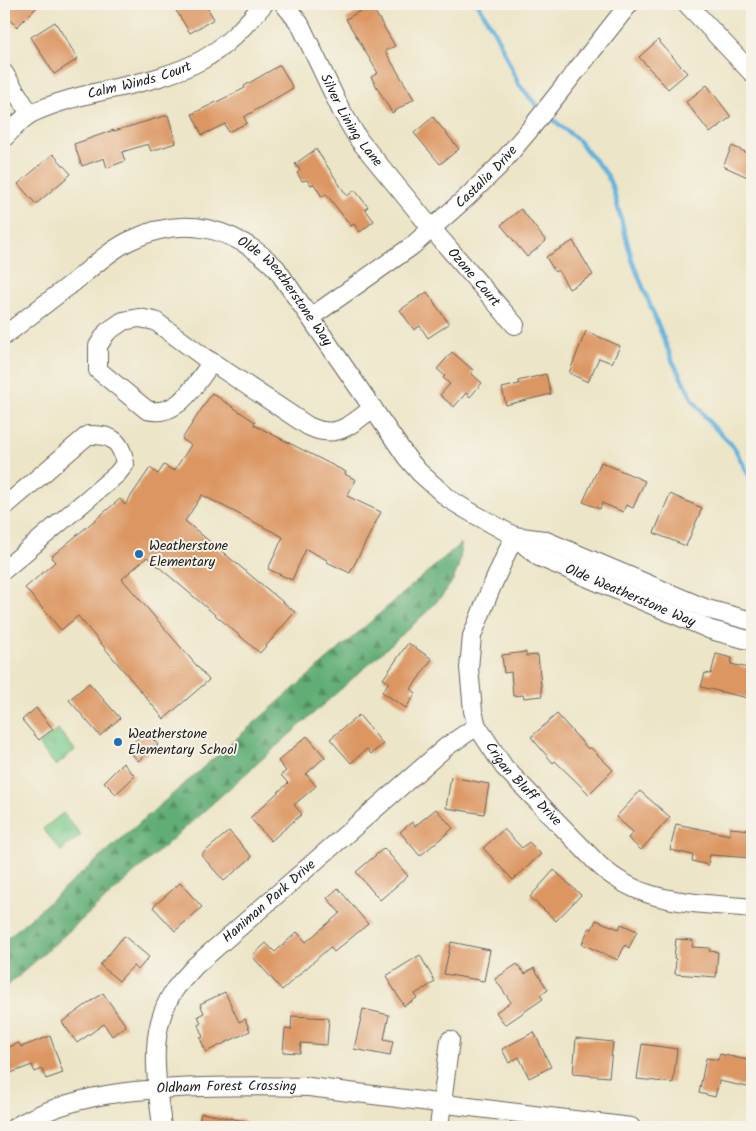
<svg xmlns="http://www.w3.org/2000/svg" width="756" height="1131" viewBox="0 0 756 1131" font-family="Kalam,sans-serif">
	<style>
		.forest { fill: url(#forest-firs); stroke: #3e6449 }
		.park { fill: url(#park-tufts); stroke: #4a7253 }
		.lines { fill: none; stroke-linecap: round; stroke-linejoin: round }
		.stream { stroke: #62b2dd; stroke-width: 4.5 }
		.building { fill: #dc9662 }
		.minor-casing { stroke: #656258; stroke-width: 20 }
		.minor { stroke: #fff; stroke-width: 18 }
		.poi-dot { fill: #1f6fb2; stroke: #f7f3e8; stroke-width: 2 }
		.labels { text-anchor: middle; dominant-baseline: central; stroke-width: 4; stroke-linejoin: round; paint-order: stroke }
		.street-label { font-size: 14px; fill: #1c1c1c; stroke: #f7f3e8 }
		.poi-label { font-size: 14px; fill: #1c1c1c; stroke: #f7f3e8; text-anchor: start }
	</style>
	<defs>
		<pattern id="forest-firs" width="22" height="20" patternUnits="userSpaceOnUse" patternTransform="scale(1.25)"><rect width="22" height="20" fill="#61ad76"/><path d="M5 1l3.5 6h-7zM16 11l3.5 6h-7z" fill="#4f8c60"/></pattern>
		<pattern id="park-tufts" width="24" height="20" patternUnits="userSpaceOnUse" patternTransform="scale(1.25)"><rect width="24" height="20" fill="#77c98a"/><path d="M3 7l-1-3M5 7V3M7 7l1-3M15 17l-1-3M17 17v-4M19 17l1-3" fill="none" stroke="#66ac76"/></pattern>
	</defs>
	<rect width="100%" height="100%" fill="#f7f3e8"/>
	<filter id="ink" filterUnits="userSpaceOnUse"><feTurbulence type="fractalNoise" baseFrequency=".02" numOctaves="2"/><feDisplacementMap in="SourceGraphic" scale="10" xChannelSelector="R" yChannelSelector="G"/><feConvolveMatrix kernelMatrix="1 2 1 2 8 2 1 2 1" color-interpolation-filters="sRGB"/></filter>
	<filter id="wash" filterUnits="userSpaceOnUse"><feTurbulence type="fractalNoise" baseFrequency=".0096" numOctaves="4" result="noise"/><feDisplacementMap in="SourceGraphic" scale="20" xChannelSelector="R" yChannelSelector="G"/><feGaussianBlur stdDeviation="1.12" result="paint"/><feColorMatrix in="noise" values="0 0 0 0 0 0 0 0 0 0 0 0 0 0 0 0 0 1.4 0 .05"/><feComposite in="paint" operator="in"/></filter>
	<g filter="url(#wash)">
		<rect width="100%" height="100%" fill="#ece5c7"/>
		<!-- forest -->
		<path class="forest" d="M461 543C462 580 441 598 416 622L4 989V941Z"/>
		<!-- park -->
		<g class="park">
			<path d="M58 729 75 750 56 766 39 745Z"/>
			<path d="M63 813 81 835 61 851 43 829Z"/>
		</g>
		<g class="lines">
			<!-- stream -->
			<g class="stream">
				<path d="M478 4 496 34 519 85 540 109"/>
				<path d="M546 114 577 139 607 175 613 189 632 260 673 362 693 400 710 423 734 447 752 481"/>
			</g>
		</g>
		<g id="blocks">
			<!-- building -->
			<g class="building">
				<path d="M4 4H40L17 27 4 14Z"/>
				<path d="M172 4H205L214 19 190 33Z"/>
				<path d="M371 5 395 46 385 51 414 99 392 113 371 77 378 73 346 19Z"/>
				<path d="M55 22 78 59 54 74 31 37Z"/>
				<path d="M658 40 687 73 668 89 639 57Z"/>
				<path d="M280 65 293 88 244 117 247 123 228 132 225 124 202 135 192 114 245 88 244 86Z"/>
				<path d="M707 85 731 117 710 133 686 102Z"/>
				<path d="M168 115 176 143 151 151 148 144 122 152 125 161 107 168 104 158 82 166 74 144 114 130V131Z"/>
				<path d="M433 117 459 149 440 164 414 133Z"/>
				<path d="M732 146 752 155V179L723 166Z"/>
				<path d="M316 149 347 196 355 190 368 207 365 209 374 221 360 232 354 224 351 226 326 194 322 197 314 184 311 185 307 180 302 181 297 173 300 170 295 164Z"/>
				<path d="M53 154 71 174 36 204 18 184Z"/>
				<path d="M521 209 546 241 527 257 501 225Z"/>
				<path d="M573 241 593 275 569 289 558 270 555 272 546 257Z"/>
				<path d="M427 292 449 324 428 338 420 326 414 330 400 310Z"/>
				<path d="M586 331 620 346 612 363 599 358 588 382 569 373Z"/>
				<path d="M452 352 473 370 471 373 482 383 470 397 466 393 454 407 440 395 450 384 443 378 445 376 437 369Z"/>
				<path d="M546 374 551 394 506 405 502 388 519 384 518 381Z"/>
				<path d="M212 393 255 422 254 425 346 472 345 474 356 480 347 496 381 512 350 573 327 562V560L306 549 292 580 268 569 283 537 202 495 185 521 295 612 260 653 147 557 122 579 209 680 164 719 78 616 61 630 25 588 55 562 51 557 120 499 125 505 150 468 158 474 164 465 174 471 191 445 182 439Z"/>
				<path d="M601 462 645 481 633 508 626 505 623 512 602 503 600 509 583 502Z"/>
				<path d="M670 494 702 508 686 546 654 533Z"/>
				<path d="M408 643 432 659 411 689 416 693 406 708 382 692 389 682 383 679Z"/>
				<path d="M526 652V656L538 655 542 696 524 698 523 695 513 696 511 672 504 673 502 655Z"/>
				<path d="M716 654 732 658 731 664 752 669V699L701 687 705 673 711 674Z"/>
				<path d="M89 683 120 718 100 736 69 700Z"/>
				<path d="M36 708 53 729 39 740 22 720Z"/>
				<path d="M557 714 588 749 590 747 613 770 589 794 555 761 553 763 531 737Z"/>
				<path d="M359 715 383 744 371 754 367 749 351 763 330 739Z"/>
				<path d="M147 731 158 745 138 761 127 748Z"/>
				<path d="M307 736 325 757 306 774 316 786 294 805 302 814 271 841 250 818 288 783 281 775 286 771 278 761Z"/>
				<path d="M123 763 135 776 116 794 104 782Z"/>
				<path d="M451 777 489 784 484 814 446 808Z"/>
				<path d="M640 791 670 817 641 850 628 838 633 832 616 817Z"/>
				<path d="M436 809 453 828 420 856 400 832 412 822 415 826Z"/>
				<path d="M676 824 730 835V828L752 830V858L710 855 708 865 692 861 693 855 670 850Z"/>
				<path d="M504 829 522 848 529 842 541 854 513 880 483 848Z"/>
				<path d="M229 831 252 857 224 881 201 855Z"/>
				<path d="M384 848 408 876 380 900 356 872Z"/>
				<path d="M554 870 581 895 556 921 530 897Z"/>
				<path d="M180 883 202 907 175 931 153 907Z"/>
				<path d="M338 888 368 924 334 952 330 947 282 990 252 956 266 943 275 952 297 932 306 942 340 913 327 898Z"/>
				<path d="M596 920 619 929 621 924 637 931 629 948 625 945 618 960 582 944 589 928 592 929Z"/>
				<path d="M124 936 149 957 138 970 133 966 119 981 100 965Z"/>
				<path d="M676 939 693 940 692 947 710 948 709 951 718 952 716 977 675 974 676 959 674 958Z"/>
				<path d="M451 942 490 950 484 981 444 974Z"/>
				<path d="M420 955 435 982 415 994 417 998 404 1006 386 976Z"/>
				<path d="M517 964 525 974 534 968 548 990 540 995 543 999 505 1025 496 1012 511 1002 495 979Z"/>
				<path d="M225 992 239 1022 245 1019 250 1031 206 1052 200 1038 203 1037 198 1025 201 1023 198 1016 204 1013 200 1004Z"/>
				<path d="M103 993 126 1026 112 1036 104 1024 77 1043 62 1022Z"/>
				<path d="M363 1009 389 1015 384 1039 393 1041 390 1056 354 1049Z"/>
				<path d="M292 1016 329 1018 327 1045 301 1043 300 1053 283 1052 285 1029 291 1030Z"/>
				<path d="M534 1032 551 1067 529 1078 519 1057 509 1063 502 1049Z"/>
				<path d="M50 1036 63 1073 46 1079 42 1069 35 1072 32 1065 11 1073 4 1049 19 1043 21 1047Z"/>
				<path d="M576 1038 613 1042 609 1077 573 1074Z"/>
				<path d="M642 1044 677 1049 673 1083 637 1079Z"/>
				<path d="M720 1054 752 1061V1088L719 1081 715 1097 699 1093 706 1058 718 1060Z"/>
				<path d="M201 1113 245 1121 244 1127H198Z"/>
			</g>
		</g>
	</g>
	<g filter="url(#ink)">
		<use href="#blocks" fill-opacity="0" stroke="#656258" stroke-width="1"/>
		<g class="lines">
			<!-- minor casing -->
			<g class="minor-casing">
				<g id="minor">
					<path id="s1" d="M284 4 300 24 341 110 359 140 432 229 515 325"/>
					<path d="M687 4 752 73"/>
					<path d="M4 73 30 114"/>
					<path id="s2" d="M4 138C12 130 22 118 32 113 86 88 150 88 202 60 227 46 246 24 264 4"/>
					<path id="s3" d="M311 317 412 246 467 197 499 166 531 128 629 4"/>
					<path id="s4" d="M4 336C27 318 50 300 74 282 91 268 109 251 129 241 184 214 234 227 276 268L407 458 419 472 449 499 467 510 514 536 539 557 711 630 752 641"/>
					<path d="M212 362C195 384 179 418 147 410L98 370V346L107 332 123 321 139 318 155 321 205 358 212 362 308 426C313 428 319 431 324 431 342 435 359 418 373 408"/>
					<path d="M4 507 88 435C111 434 121 440 125 464L117 474 4 570"/>
					<path id="s5" d="M514 536 489 593 472 636 469 668 473 711 477 726 504 767 598 864C643 906 695 902 752 908"/>
					<path d="M514 536 544 540 707 609 752 621"/>
					<path id="s6" d="M15 1127C73 1093 136 1089 202 1087 238 1086 273 1086 309 1087L631 1127"/>
					<path id="s7" d="M162 1127C157 1082 146 1030 175 989 181 981 189 973 195 966L446 747 477 726"/>
					<path d="M439 1127 450 1040"/>
				</g>
			</g>
			<!-- minor -->
			<use href="#minor" class="minor"/>
		</g>
	</g>
	<!-- markers -->
	<g class="poi-dot">
		<circle cx="139" cy="554" r="5"/>
		<circle cx="118" cy="742" r="5"/>
	</g>
	<g class="labels">
		<!-- street labels -->
		<g class="street-label">
			<text stroke="none"><textPath href="#s2" startOffset="150">Calm Winds Court</textPath></text>
			<text stroke="none"><textPath href="#s1" startOffset="135">Silver Lining Lane</textPath></text>
			<text stroke="none"><textPath href="#s3" startOffset="225">Castalia Drive</textPath></text>
			<text stroke="none"><textPath href="#s1" startOffset="335">Ozone Court</textPath></text>
			<text stroke="none"><textPath href="#s4" startOffset="341">Olde Weatherstone Way</textPath></text>
			<text stroke="none"><textPath href="#s4" startOffset="814">Olde Weatherstone Way</textPath></text>
			<text stroke="none"><textPath href="#s5" startOffset="274">Crigan Bluff Drive</textPath></text>
			<text stroke="none"><textPath href="#s7" startOffset="271">Haniman Park Drive</textPath></text>
			<text stroke="none"><textPath href="#s6" startOffset="218">Oldham Forest Crossing</textPath></text>
		</g>
		<!-- poi labels -->
		<g class="poi-label">
			<text x="149" y="546">Weatherstone<tspan x="149" dy="16">Elementary</tspan></text>
			<text x="128" y="734">Weatherstone<tspan x="128" dy="16">Elementary School</tspan></text>
		</g>
	</g>
	<!-- margin -->
	<rect width="756" height="1131" fill="none" stroke="#f7f3e8" stroke-width="20"/>
</svg>
